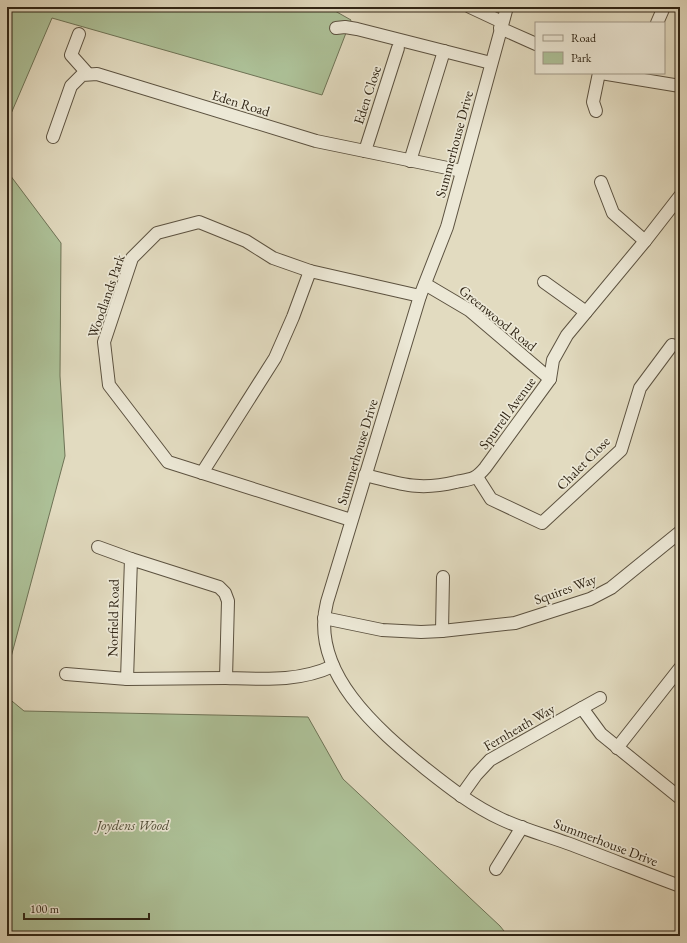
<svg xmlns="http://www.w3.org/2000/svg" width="687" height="943" viewBox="0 0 687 943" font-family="'EB Garamond',serif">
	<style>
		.green { fill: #adc198; stroke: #6e7356 }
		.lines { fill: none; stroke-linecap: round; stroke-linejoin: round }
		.minor-casing { stroke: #5c5240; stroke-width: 14 }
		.minor { stroke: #ece8d6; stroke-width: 12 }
		.labels { text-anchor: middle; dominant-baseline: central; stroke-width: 3.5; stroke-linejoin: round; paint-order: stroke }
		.street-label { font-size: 14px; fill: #302515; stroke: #ece8d6 }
		.park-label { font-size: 14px; font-style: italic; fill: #4f4c36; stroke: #ece8d6 }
	</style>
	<rect width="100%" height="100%" fill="#e2dbc0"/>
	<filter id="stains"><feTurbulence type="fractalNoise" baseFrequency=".005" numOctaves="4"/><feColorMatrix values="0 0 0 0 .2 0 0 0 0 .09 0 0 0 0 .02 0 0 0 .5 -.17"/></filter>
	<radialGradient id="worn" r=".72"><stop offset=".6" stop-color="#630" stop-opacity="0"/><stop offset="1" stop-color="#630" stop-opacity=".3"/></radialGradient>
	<!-- green -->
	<g class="green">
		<path d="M7 7H328L351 20 322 95 52 18 7 123Z"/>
		<path d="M7 149 10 175 61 243 60 376 65 456 7 672Z"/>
		<path d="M7 697 24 711 308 717 343 779 500 926 508 936H7Z"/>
	</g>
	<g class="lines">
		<!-- minor casing -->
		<g class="minor-casing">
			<g id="minor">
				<path d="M470 7 502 22"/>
				<path d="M507 7 447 227 420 296 327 602C309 672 378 730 426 769 450 788 473 806 501 819 522 829 545 835 567 843 605 857 642 872 680 886"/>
				<path d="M657 23 664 7"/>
				<path d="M336 28 345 27 357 29 491 63"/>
				<path d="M500 28 536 44"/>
				<path d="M79 34 71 55 88 74"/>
				<path d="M601 73 680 86"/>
				<path d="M596 111 593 102 599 73"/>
				<path d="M53 137 71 86 82 75 97 74 316 141 462 171"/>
				<path d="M365 151 398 48"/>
				<path d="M410 161 444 51"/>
				<path d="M601 182 613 213 645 241"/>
				<path d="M310 271 273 258 246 241 199 222 157 233 132 258 104 342 109 385 168 462 351 520"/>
				<path d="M544 282 586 312"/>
				<path d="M425 284 469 310 550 379"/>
				<path d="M202 473 275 358 293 317 310 271 420 296"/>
				<path d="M365 475C402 484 418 491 456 482 471 479 475 480 485 468L550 379 553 360 567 335 645 241 680 196"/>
				<path d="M477 477 491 499 542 523 621 450 640 388 672 345"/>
				<path d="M98 547 131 559"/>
				<path d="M324 618 382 630 421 632 442 631 515 623 590 599 611 588 680 532"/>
				<path d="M442 631 443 577"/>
				<path d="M66 674 127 679 226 678"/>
				<path d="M127 679 131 559 219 587 225 593 228 601 226 678C263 679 299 682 333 666"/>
				<path d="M582 708 600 698"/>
				<path d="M617 748 680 668"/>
				<path d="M461 796 476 775 490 760 582 708 601 734 680 798"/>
				<path d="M496 869 522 827"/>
			</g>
		</g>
		<!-- minor -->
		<use href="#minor" class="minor"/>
	</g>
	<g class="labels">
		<!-- street labels -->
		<g class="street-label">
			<text transform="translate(367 95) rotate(-72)">Eden Close</text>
			<text transform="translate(241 103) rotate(17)">Eden Road</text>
			<text transform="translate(454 144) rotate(-75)">Summerhouse Drive</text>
			<text transform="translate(106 296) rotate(-71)">Woodlands Park</text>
			<text transform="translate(498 318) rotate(39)">Greenwood Road</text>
			<text transform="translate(507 413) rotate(-54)">Spurrell Avenue</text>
			<text transform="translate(357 452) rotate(-73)">Summerhouse Drive</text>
			<text transform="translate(583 463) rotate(-45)">Chalet Close</text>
			<text transform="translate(565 589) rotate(-20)">Squires Way</text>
			<text transform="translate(113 618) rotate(-89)">Norfield Road</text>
			<text transform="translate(519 727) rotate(-30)">Fernheath Way</text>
			<text transform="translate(606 842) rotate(21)">Summerhouse Drive</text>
		</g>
		<!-- park labels -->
		<g class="park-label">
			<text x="133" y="825">Joydens Wood</text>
		</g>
	</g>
	<!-- margin -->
	<rect width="687" height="943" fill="none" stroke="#e2dbc0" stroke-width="24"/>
	<rect x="8" y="8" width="671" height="927" fill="none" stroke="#302515" stroke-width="2"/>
	<rect x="12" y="12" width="663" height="919" fill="none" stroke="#302515"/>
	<!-- legend -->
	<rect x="535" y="22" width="130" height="52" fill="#ece8d6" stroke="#a19a89"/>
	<rect x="543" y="35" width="20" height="6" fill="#ece8d6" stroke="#a19a89"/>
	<text x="571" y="42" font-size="12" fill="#302515">Road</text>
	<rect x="543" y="52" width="20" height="12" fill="#adc198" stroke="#a19a89"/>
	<text x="571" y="62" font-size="12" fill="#302515">Park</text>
	<!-- scale -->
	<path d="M24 913v6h125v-6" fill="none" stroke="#302515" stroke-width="2"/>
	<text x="30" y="913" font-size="12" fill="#302515" stroke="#ece8d6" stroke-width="3" paint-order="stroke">100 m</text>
	<rect width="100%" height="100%" filter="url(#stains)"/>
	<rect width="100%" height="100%" fill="url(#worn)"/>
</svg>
